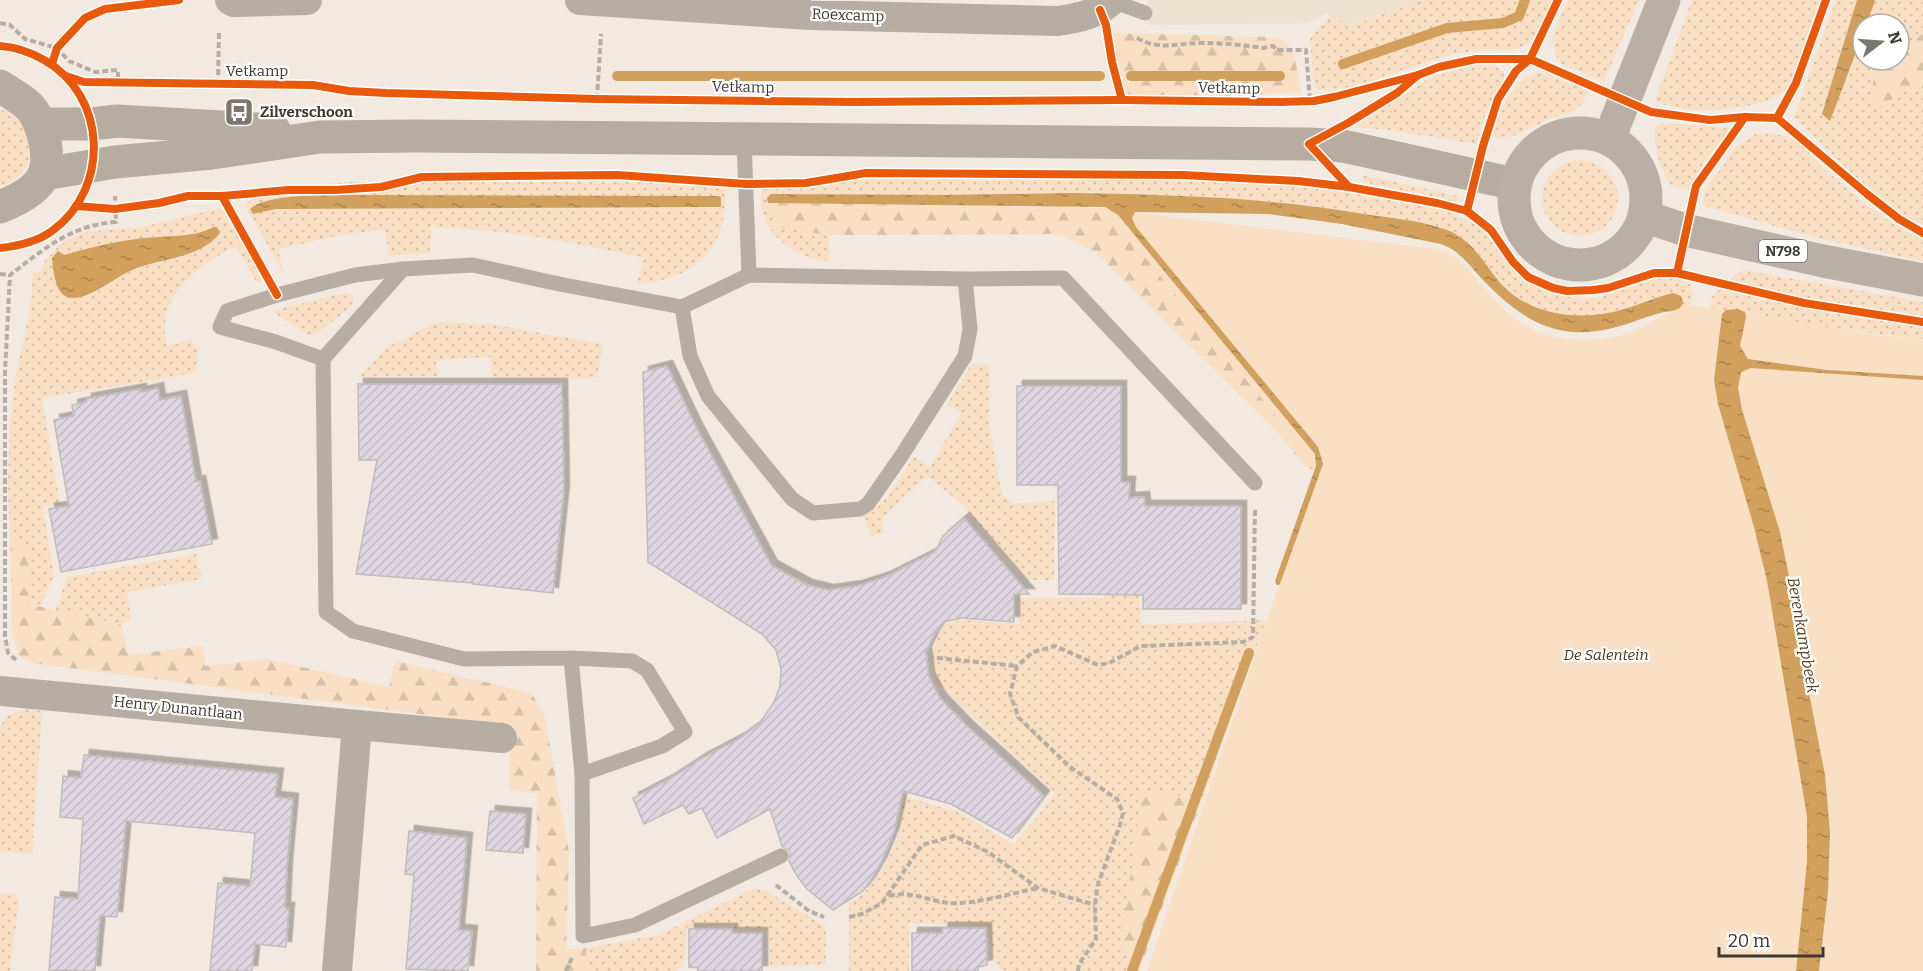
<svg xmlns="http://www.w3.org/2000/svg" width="1923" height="971" viewBox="0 0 1923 971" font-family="Bitter,serif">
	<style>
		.built { fill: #f0e2d1 }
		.grass { fill: url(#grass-dots); fill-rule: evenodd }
		.forest { fill: url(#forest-firs) }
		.park { fill: #f9dfc3 }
		.water { fill: url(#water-ripples) }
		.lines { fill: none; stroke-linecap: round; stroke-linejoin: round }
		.stream { stroke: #d0a05c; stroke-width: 10 }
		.building { fill: url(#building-hatch); stroke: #c0bcbc; stroke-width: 1.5; filter: url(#shadow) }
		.path { stroke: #b6aea6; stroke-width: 4; stroke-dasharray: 6 3; stroke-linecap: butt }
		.lane { stroke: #b7aea3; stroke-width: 15 }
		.street { stroke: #b7aea3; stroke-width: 30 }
		.secondary { stroke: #b6ac9f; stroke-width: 33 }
		.primary { stroke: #baafa4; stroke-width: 33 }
		.cycleway-casing { stroke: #fff; stroke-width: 11 }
		.cycleway { stroke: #e8590c; stroke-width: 8 }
		.labels { text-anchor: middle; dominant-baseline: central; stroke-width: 4.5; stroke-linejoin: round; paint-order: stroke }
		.shield { fill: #fff; stroke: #787470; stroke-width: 1.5 }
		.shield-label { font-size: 14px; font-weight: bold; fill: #3e3832 }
		.street-label { font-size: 15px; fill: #3e3832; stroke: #fff }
		.poi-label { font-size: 15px; font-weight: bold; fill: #3e3832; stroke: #fff; text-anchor: start }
		.park-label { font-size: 15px; font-style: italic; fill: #513511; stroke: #fff }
		.water-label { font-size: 16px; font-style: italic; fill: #5e411e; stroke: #fff }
	</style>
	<defs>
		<pattern id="grass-dots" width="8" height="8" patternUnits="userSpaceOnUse" patternTransform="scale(1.5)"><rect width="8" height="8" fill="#f9dfc3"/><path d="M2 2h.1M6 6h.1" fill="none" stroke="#d6c0a8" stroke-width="1.8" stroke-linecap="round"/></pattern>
		<pattern id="forest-firs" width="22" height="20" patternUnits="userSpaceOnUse" patternTransform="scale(1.5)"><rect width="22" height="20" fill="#f9dfc3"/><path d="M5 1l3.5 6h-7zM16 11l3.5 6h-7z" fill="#d6c0a8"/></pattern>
		<pattern id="water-ripples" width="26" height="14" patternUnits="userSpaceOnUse" patternTransform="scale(1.5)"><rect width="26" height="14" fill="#d0a05c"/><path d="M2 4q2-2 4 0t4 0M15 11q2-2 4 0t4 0" fill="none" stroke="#aa834d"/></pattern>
		<pattern id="building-hatch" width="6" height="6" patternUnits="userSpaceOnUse" patternTransform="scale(1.5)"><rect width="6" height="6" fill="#ded7e1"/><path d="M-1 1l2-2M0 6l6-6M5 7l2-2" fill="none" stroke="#c0b9c2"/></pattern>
		<filter id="shadow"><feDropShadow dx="5.5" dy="-5.5" stdDeviation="0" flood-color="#0004"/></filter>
	</defs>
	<rect width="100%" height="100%" fill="#f2e9e0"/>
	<!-- built -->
	<path class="built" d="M1148 0H1421L1343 28 1327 13 1308 23 1147 25Z"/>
	<!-- grass -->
	<g class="grass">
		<path d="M1422 0H1552C1545 15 1538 38 1523 46 1511 53 1500 49 1487 49 1478 49 1468 52 1460 53 1412 62 1368 91 1318 90L1313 80 1310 38 1332 14 1348 27Z"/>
		<path d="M1568 0H1639L1604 81 1562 64C1544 43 1558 22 1568 0Z"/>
		<path d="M1692 0H1820C1813 19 1806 38 1800 57 1796 67 1793 78 1787 87 1770 112 1679 117 1655 100Z"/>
		<path d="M1836 0H1857L1843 47 1846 83 1863 34V60H1881L1874 64 1873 84 1877 107 1923 81V225C1874 199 1833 155 1794 117Z"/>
		<path d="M1875 0H1923V34L1899 49V24H1867Z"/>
		<path d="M1480 64 1497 66 1504 73 1503 80 1486 113 1476 144 1395 131 1355 127 1431 77Z"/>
		<path d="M1537 73H1545L1588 91C1586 97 1584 102 1579 107 1571 114 1559 115 1549 119 1527 129 1517 139 1492 138 1499 113 1510 82 1537 73Z"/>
		<path d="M0 109C8 112 15 115 21 121 41 142 30 181 0 186Z"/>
		<path d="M1662 123 1733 128 1707 158 1688 190 1671 186C1660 167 1653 149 1656 126Z"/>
		<path d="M1757 133C1770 134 1787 134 1798 142 1807 149 1813 159 1821 166 1852 192 1885 223 1923 240V261L1814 237 1702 205 1707 188 1735 148Z"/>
		<circle cx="1580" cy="198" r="38"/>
		<path d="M1363 175 1458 196 1456 203 1373 184 1364 182Z"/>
		<path d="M1070 177C1175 178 1280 178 1383 198 1408 203 1434 206 1458 216 1489 228 1490 244 1509 265 1522 280 1540 291 1559 295 1572 298 1586 300 1600 297 1625 291 1667 266 1691 285L1693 293 1690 306H1681L1683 300C1678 299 1670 295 1665 295 1658 295 1649 301 1642 304 1613 314 1584 320 1554 313 1532 308 1511 296 1497 279 1481 259 1469 236 1442 228 1415 221 1386 217 1357 213 1221 190 1085 194 948 195 889 196 830 194 771 194L768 195 775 227 829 235V261C797 260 762 235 761 201 761 195 762 188 762 182L770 179Z"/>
		<path d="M351 182H726C725 196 726 214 721 228 710 266 674 281 637 284L643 258C572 242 504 229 431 227L430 253 388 255 385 229 342 235 278 249 284 274 244 203 291 187ZM374 195 718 196 721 197V207L719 208 276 209 267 210 251 207C288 191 335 196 374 195Z"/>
		<path d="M221 208 264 280 257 283 236 246C196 267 155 295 167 347L191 339 192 344 200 348 195 373 42 398 60 504 43 507 54 576 40 606 27 604 29 552 10 528 8 487 10 425 15 379 31 305 33 273 41 272 45 261 57 248 70 238 84 232 142 227ZM214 227H217L220 233 131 270 102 289 87 295 69 297 58 287 52 258 61 254 64 255C87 248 112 242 136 239 162 235 190 238 214 227Z"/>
		<path d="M1743 270 1923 302V316L1806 298 1731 282 1732 278Z"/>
		<path d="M1721 290C1788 306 1855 315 1923 326V339L1830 328 1745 312 1742 309 1708 312 1714 292Z"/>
		<path d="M345 293H350L354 299 351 307 315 335H308L275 313V310Z"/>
		<path d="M437 322 489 324 603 344 597 378 492 377 490 357 436 360 438 376 359 377 386 348Z"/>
		<path d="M972 364 990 365 989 424 1002 495 1014 504 1055 501 1054 580H1027L961 503 927 476 881 519 884 531 871 537 863 515C886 508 901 476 914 457L930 468 961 413 947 404Z"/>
		<path d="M196 554 202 579 127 592 131 618 122 625 56 610 67 577Z"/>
		<path d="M1139 578 1141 625 1266 620 1203 797 1139 792 1133 961 1142 963 1139 971H1003L994 962 988 926 909 923V971H849V903C867 897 892 857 897 839 901 825 902 810 904 796L960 813 1013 845 1056 794 936 682 932 654 937 637 944 625 961 620 1020 624 1018 598H1104L1105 588Z"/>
		<path d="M26 709 42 711 32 854 0 852V727L7 716Z"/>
		<path d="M755 888 767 891 826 927V965L770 966 768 931 735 929 734 925 687 927 684 965 676 971H587L586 948 658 935Z"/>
		<path d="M0 894H16L19 902 10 971H0Z"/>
	</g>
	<!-- forest -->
	<g class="forest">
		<path d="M1112 33 1264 37 1284 40 1294 53 1301 92 1215 97 1128 96 1119 67Z"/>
		<path d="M1923 34V81L1877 108 1869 102 1873 84 1874 64 1881 60H1899V49Z"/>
		<path d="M768 203 1105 208 1118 215 1316 458 1314 470 1306 467 1276 431 1095 252 1066 237 1053 234 829 235 775 227Z"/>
		<path d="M10 528 29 552 28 604 122 625 128 655 203 646 205 666 268 659 389 687 396 661 531 693 544 713 569 852 566 949 586 948 587 971H536L537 793 509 790 511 726 32 663 20 657 12 635Z"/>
		<path d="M1139 792 1203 797 1142 963C1132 961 1126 958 1120 949L1137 832Z"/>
	</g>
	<!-- park -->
	<path class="park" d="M1105 209 1444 250C1480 272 1498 318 1539 332 1571 344 1614 343 1645 326 1654 321 1675 307 1685 306 1695 305 1707 308 1717 309 1751 313 1785 320 1820 326 1854 333 1889 336 1923 340V971H1147L1319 468Z"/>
	<!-- water -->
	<g class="water">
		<path d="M1857 0H1875L1867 24H1863V34L1830 121 1822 114Z"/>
		<path d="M1074 193C1173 195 1265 197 1364 214 1390 218 1419 220 1444 229 1469 237 1481 258 1496 278 1527 317 1581 322 1625 309 1641 304 1656 297 1673 293L1681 296 1683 302C1682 305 1681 308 1678 309 1674 311 1668 311 1664 312 1655 314 1647 317 1638 320 1569 346 1531 330 1482 279 1469 265 1459 250 1441 244L1342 224 1268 214 1135 212 1132 218 1136 227 1318 447 1323 464 1280 584 1277 585 1275 581 1316 466 1315 454 1118 215 1105 207 768 203 767 198 771 194 944 195Z"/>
		<path d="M374 195 718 196 721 197V207L276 209 253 214 250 209C271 191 345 196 374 195Z"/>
		<path d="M214 227H217L220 233C200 259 159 258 132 270 117 276 82 306 65 296 55 290 53 269 52 258L58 251 64 255C88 248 112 242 136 239 162 235 190 239 214 227Z"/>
		<path d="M1738 309 1745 312 1746 317 1740 346 1748 359 1827 370 1923 376V380L1751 368 1741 372 1738 388 1742 410 1780 532 1792 591 1803 662 1825 775 1830 833 1828 891 1819 971H1796L1807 862V816L1767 581 1754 527 1718 404 1714 380 1722 314 1726 310Z"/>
	</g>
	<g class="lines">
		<!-- stream -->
		<g class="stream">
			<path d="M1343 64 1447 28 1503 23 1519 16 1525 0"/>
			<path d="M617 76H1100"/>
			<path d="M1131 76H1280"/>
			<path d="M1132 971 1249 653"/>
		</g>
	</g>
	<!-- building -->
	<g class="building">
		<path d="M667 366 696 427 772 566 807 585 828 590 857 586 885 577 935 552 943 536 964 518 1029 594H1014V622L961 618 943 622 934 635 926 652 929 677 940 698 967 726 1044 796 1012 838 951 804 903 791 894 832 882 861 871 880 863 891 833 910 807 889 797 876 789 861 790 852 782 846 770 809 717 838 702 808 689 814 683 805 644 824 633 798 668 780 702 758 740 738 760 723 774 702 780 686 781 669 776 650 762 634 648 562 643 372Z"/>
		<path d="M358 384H562L564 490 553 593 473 584V583L356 574 377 460H359Z"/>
		<path d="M1017 386H1121V482H1130L1129 498 1144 497 1145 506H1241V609H1143V595L1059 594 1058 485H1017Z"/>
		<path d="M158 388 160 400 181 396 196 482 200 481 212 544 61 572 49 509 69 506 54 420 74 416 72 405 86 402V399L141 389V392Z"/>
		<path d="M84 755 278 774 275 797 293 799 287 866 285 908H289L286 947 255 944 252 971H210L218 883 250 886 255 833 126 821 117 917 100 916 95 971 49 970 55 897 78 899 83 819 60 817 63 776 81 778Z"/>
		<path d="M490 811 526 814 523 853 486 850Z"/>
		<path d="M409 831 467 838 459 930 472 931 468 971 406 969 414 875 405 874Z"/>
		<path d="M943 928H986L987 965 978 967V971H912V933H942Z"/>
		<path d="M689 929H732V933H762V971H698V968L689 967Z"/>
	</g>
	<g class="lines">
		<!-- path -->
		<g class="path">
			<path d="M0 23 10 25 25 39 57 48 69 61 95 72 118 70V87"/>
			<path d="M1137 38C1160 51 1177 43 1202 43 1222 43 1243 45 1263 48L1273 46 1277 50H1306L1310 101"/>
			<path d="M218 84 219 31"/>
			<path d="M597 99 601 34"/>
			<path d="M0 274 10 275"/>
			<path d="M937 658 1017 666"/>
			<path d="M16 660 8 653 5 636V372L10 275C44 249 71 225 116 222L115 196"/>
			<path d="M776 885 809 911 824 917"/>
			<path d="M889 896C910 890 929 901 949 903 973 905 1013 893 1038 888"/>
			<path d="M849 917 862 914 882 903 922 845 954 836 988 852 1038 888 1095 905"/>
			<path d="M566 971 572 958"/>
			<path d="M1078 971 1079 964 1096 939 1095 905 1098 884 1120 825 1123 813 1117 799 1070 767 1019 718 1010 694 1017 666 1033 652 1055 646 1098 665 1109 663 1141 646 1243 642 1253 637 1255 508"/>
		</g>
		<!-- lane -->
		<g class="lane">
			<path d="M1112 1 1145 13"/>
			<path d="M744 139 749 275"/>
			<path d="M403 269 323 359 326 612 353 631 464 659 571 658 632 661 647 670 685 732 662 746 582 774 571 658"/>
			<path d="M682 307 690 356 708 396 792 499 813 513 860 509 868 504 902 455 965 356 970 329 965 279"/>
			<path d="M323 359 276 342 220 327 227 311 277 295 355 275 403 269 473 265 559 284 682 307 749 275 965 279 1063 278 1255 483"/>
			<path d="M582 774 583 936 635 925 781 856"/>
		</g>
		<!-- street -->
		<g class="street">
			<path d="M230 0 234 2 307 0"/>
			<path d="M580 0 810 15 1058 21C1079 18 1097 14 1112 0"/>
			<path d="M0 691 357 725 337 971"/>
			<path d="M357 725 502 738"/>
		</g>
		<!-- secondary -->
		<g class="secondary">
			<path d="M0 86C10 93 26 101 33 111 43 126 51 156 44 174 38 190 15 201 0 207"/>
			<path d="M40 124H92L117 121 274 130"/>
			<path d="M44 174 115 162 212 153 320 137 415 136 1309 144 1343 146 1515 184"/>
		</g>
		<!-- primary -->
		<g class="primary">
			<circle cx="1580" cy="199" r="66"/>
			<path d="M1609 139 1664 0"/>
			<path d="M1644 216 1685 230 1823 261 1923 280"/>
		</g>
		<!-- cycleway casing -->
		<g class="cycleway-casing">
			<g id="cycleway">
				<path d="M1100 10 1106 25 1112 62 1122 100"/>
				<path d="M0 46C16 47 30 52 44 60 107 95 111 188 52 231 37 242 18 246 0 248"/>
				<path d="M52 64 57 48 85 18 105 9 179 0"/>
				<path d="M66 76 84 82 313 85 349 91 386 93 597 99 854 102 1122 100 1280 102 1314 101 1334 97 1418 75"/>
				<path d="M1777 118 1796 83 1826 0"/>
				<path d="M1349 187 1309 144 1348 123 1397 93 1418 75 1439 67 1476 59H1530L1651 112 1710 120 1745 117 1777 118 1867 194 1899 219 1923 233"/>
				<path d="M222 196 277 295"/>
				<path d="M76 206 115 209 159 203 188 196H222L288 190H335L381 187 422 177 617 175 746 184 806 183 866 173 1183 175 1298 181 1349 187 1437 203 1467 211 1491 230 1513 262 1528 277 1553 288 1567 291 1593 290 1608 288 1654 273H1677L1804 303 1923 322"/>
				<path d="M1467 211 1483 146 1498 99 1516 71 1530 59 1558 0"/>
				<path d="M1677 273 1696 186 1745 117"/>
			</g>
		</g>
		<!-- cycleway -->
		<use href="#cycleway" class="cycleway"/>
	</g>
	<!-- icons -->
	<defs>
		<g id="bus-square" transform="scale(1.5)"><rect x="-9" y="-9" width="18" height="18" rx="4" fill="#7d766f" stroke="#fff"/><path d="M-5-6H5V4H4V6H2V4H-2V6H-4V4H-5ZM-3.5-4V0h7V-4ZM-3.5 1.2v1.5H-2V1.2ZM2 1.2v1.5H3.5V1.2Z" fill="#fff"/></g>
	</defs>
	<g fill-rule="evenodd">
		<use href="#bus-square" x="239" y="112"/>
	</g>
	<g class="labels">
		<!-- shield labels -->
		<rect class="shield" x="1759" y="240" width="48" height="22" rx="4.5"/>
		<g class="shield-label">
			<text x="1783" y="251">N798</text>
		</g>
		<!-- street labels -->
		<g class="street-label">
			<text transform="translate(848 15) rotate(2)">Roexcamp</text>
			<text x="257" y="71">Vetkamp</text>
			<text transform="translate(743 87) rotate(1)">Vetkamp</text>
			<text transform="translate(1229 88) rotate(1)">Vetkamp</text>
			<text transform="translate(178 708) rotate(6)">Henry Dunantlaan</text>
		</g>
		<!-- poi labels -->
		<g class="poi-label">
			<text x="260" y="112">Zilverschoon</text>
		</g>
		<!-- park labels -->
		<g class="park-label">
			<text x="1606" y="655">De Salentein</text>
		</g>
		<!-- water labels -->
		<g class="water-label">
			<text transform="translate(1803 635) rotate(80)">Berenkampbeek</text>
		</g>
	</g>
	<!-- north arrow -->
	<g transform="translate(1881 42) rotate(73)"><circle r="28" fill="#ffffff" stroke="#b2afad" stroke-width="1.5"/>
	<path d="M0-4.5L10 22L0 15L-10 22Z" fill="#7d766f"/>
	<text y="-9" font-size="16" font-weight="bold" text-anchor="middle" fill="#3e3832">N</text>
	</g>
	<!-- scale -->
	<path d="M1719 947v9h104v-9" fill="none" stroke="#3e3832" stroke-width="3"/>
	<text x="1728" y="947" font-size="18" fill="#3e3832" stroke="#ffffff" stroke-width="4.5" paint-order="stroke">20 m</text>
</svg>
